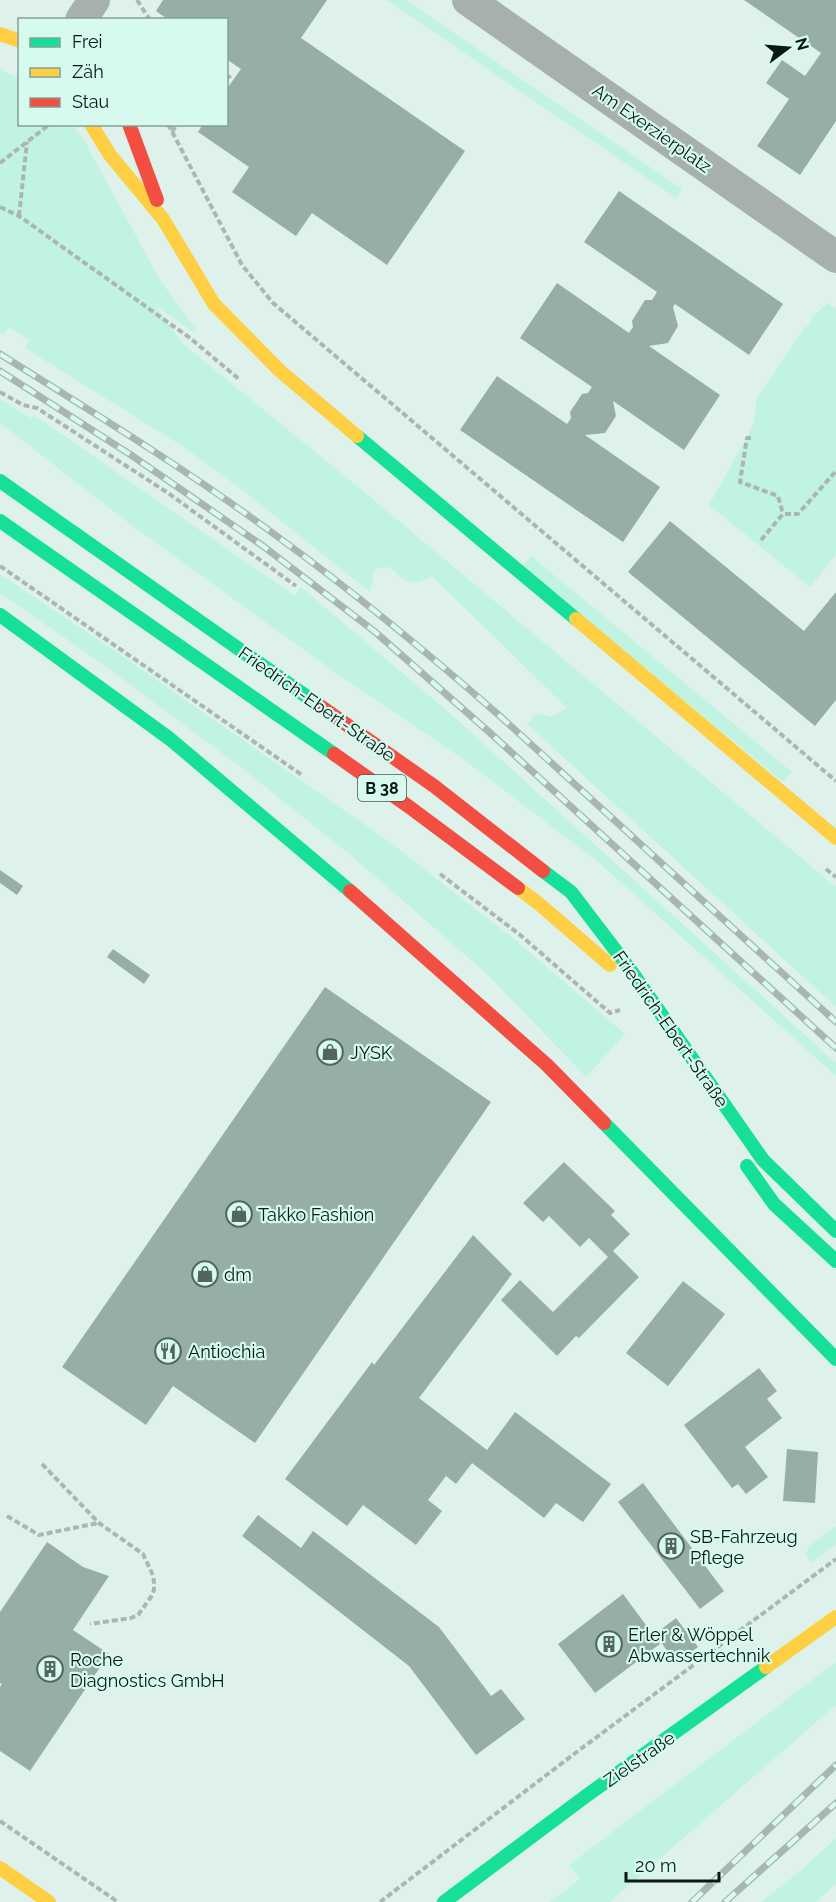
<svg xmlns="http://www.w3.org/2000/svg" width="836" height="1902" viewBox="0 0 836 1902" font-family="Raleway,sans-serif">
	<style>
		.green { fill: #c1f3e3 }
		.building { fill: #97aea7 }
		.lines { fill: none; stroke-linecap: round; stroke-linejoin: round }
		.path { stroke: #abb6b2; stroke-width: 4; stroke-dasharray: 6 3; stroke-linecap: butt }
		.street { stroke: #a8b0ad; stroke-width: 32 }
		.fast { stroke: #16e098; stroke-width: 14 }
		.slow { stroke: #ffcf43; stroke-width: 14 }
		.jam { stroke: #f24e42; stroke-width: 14 }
		.rail-casing { stroke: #a8b6b0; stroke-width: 7 }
		.rail { stroke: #d6faee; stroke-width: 4.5; stroke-dasharray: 14; stroke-linecap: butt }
		.labels { text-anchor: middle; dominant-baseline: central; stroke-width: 4.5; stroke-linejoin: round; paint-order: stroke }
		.shield { fill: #d6faee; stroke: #475c55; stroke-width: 1.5 }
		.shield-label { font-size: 16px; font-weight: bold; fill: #0a1814 }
		.street-label { font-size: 18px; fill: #0a1814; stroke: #d6faee }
		.poi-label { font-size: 18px; fill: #0a1814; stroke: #d6faee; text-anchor: start }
	</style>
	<rect width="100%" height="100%" fill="#def2eb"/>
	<!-- green -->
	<g class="green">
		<path d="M387 0H406L682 189 676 198Z"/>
		<path d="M0 70 19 78 20 124 72 125 84 140 160 280 196 330 193 332 155 305 183 344 363 491 836 887V1007L527 724 537 713 551 717 567 708 432 576C409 587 406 582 389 567L375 569 370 592 241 489 179 444 25 348 30 340 8 327 3 335 0 332Z"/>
		<path d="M827 303 836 309V555L810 587 709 505 753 426 757 398 805 327H807L812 318Z"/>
		<path d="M0 399 31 418 34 415 295 596 301 587 453 716 836 1063V1076L596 860 460 757 333 671 134 527 0 423Z"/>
		<path d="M531 556 792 772 783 782 522 567Z"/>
		<path d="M0 574 121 655 387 840 514 939 625 1034 586 1077 487 974 354 858 242 768 112 671 0 593Z"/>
		<path d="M836 1526V1544L810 1563 806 1554 808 1547Z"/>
		<path d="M836 1662V1705L610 1902H550L580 1879 569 1865Z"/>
		<path d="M836 1838V1884L816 1902H761L799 1872Z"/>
	</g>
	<!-- building -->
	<g class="building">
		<path d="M163 0H327L301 38 465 151 387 265 312 213 296 236 232 192 249 167 198 132 203 124H226V90L241 69 226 59V20H169L156 11Z"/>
		<path d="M744 0H836V121L800 175 757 146 789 99 766 83 782 60 805 76 821 53Z"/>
		<path d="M619 191 783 304 749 355 675 304 673 307 678 326 668 343 649 346 720 395 684 450 613 401 616 416 605 433 585 435 660 487 623 542 460 430 497 376 567 424 571 418 570 412 582 394 588 393 592 387 520 338 557 283 629 333 633 327 632 321 645 300H652L657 292 584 242Z"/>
		<path d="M670 521 804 631 836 592V700L815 726 628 572Z"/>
		<path d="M0 870 23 886 17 895 0 883Z"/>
		<path d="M113 949 150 975 144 984 107 957Z"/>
		<path d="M325 987 491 1102 255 1443 173 1386 146 1425 62 1367Z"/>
		<path d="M564 1162 615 1211 611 1215 630 1234 613 1251 639 1277 579 1338 576 1336 557 1356 501 1300 520 1280 553 1312 608 1257 589 1238 580 1247 549 1216 543 1222 523 1203Z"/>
		<path d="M473 1235 512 1274 419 1398 487 1450 515 1412 611 1484 583 1522 556 1503 544 1518 472 1463 456 1484 446 1476 428 1500 442 1511 416 1545 363 1505 347 1526 285 1479 372 1362 374 1365Z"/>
		<path d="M683 1281 725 1314 668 1386 626 1353Z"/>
		<path d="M759 1368 777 1391 767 1399 782 1418 745 1447 768 1477 746 1494 738 1484 732 1488 684 1425Z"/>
		<path d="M787 1449 818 1452 815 1503 783 1501Z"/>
		<path d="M643 1483 724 1591 700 1609 618 1502Z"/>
		<path d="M258 1515 301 1548 313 1531 439 1627 491 1696 501 1689 525 1719 476 1755 409 1666 242 1536Z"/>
		<path d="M47 1542 83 1567 109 1576 73 1630 109 1654 30 1771 0 1751V1687L2 1684 0 1683V1612Z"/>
		<path d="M623 1594 660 1644 595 1693 558 1644Z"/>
		<path d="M676 1618 698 1647 676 1663 655 1634Z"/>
	</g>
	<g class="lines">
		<!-- path -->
		<g class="path">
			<path d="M137 0 150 20"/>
			<path d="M226 78 231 76"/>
			<path d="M168 124 242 265 273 303 836 781"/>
			<path d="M172 132 177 124"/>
			<path d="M0 163 50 124"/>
			<path d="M0 207 19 216 190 338 240 380"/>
			<path d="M19 216 27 142"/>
			<path d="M0 392 23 405 37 408 168 493 296 586"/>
			<path d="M751 438H747L740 482 778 496 783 514"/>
			<path d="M761 540 783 514H798L836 471"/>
			<path d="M0 566 302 775"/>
			<path d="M826 869 836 877"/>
			<path d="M440 874 519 934 610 1013 620 1010"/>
			<path d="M42 1464 99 1523 143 1554 152 1573 154 1581V1590L151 1597 138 1615 131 1618 90 1624"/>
			<path d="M7 1516 39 1535 98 1523"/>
			<path d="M0 1821 118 1902"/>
			<path d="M380 1902 574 1754 836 1559"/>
		</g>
		<!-- street -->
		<g class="street">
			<path d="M468 0 836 257"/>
			<path d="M81 20 94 0"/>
		</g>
		<!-- fast -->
		<g class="fast">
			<path d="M357 436 576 619"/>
			<path d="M0 481 313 701"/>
			<path d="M0 521 334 754"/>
			<path d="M0 615 170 739 350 891"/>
			<path d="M543 871 571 892 629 968 763 1160 836 1231"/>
			<path d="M604 1123 836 1359"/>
			<path d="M747 1166 774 1204 836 1261"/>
			<path d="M444 1902 586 1796 766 1667"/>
		</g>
		<!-- slow -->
		<g class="slow">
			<path d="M0 34 20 41"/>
			<path d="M91 124 110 155 163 219 214 304 279 370 357 436"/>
			<path d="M576 619 836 838"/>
			<path d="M518 888 538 903 610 965"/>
			<path d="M766 1667 836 1617"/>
			<path d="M0 1868 49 1902"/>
		</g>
		<!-- jam -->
		<g class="jam">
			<path d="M129 124 157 200"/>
			<path d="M313 701 434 786 543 871"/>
			<path d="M334 754 408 806 518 888"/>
			<path d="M350 891 547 1065 604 1123"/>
		</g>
		<!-- rail casing -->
		<g class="rail-casing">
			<g id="rail">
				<path d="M0 354C94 413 189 471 278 537 355 593 429 654 501 717L836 1022"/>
				<path d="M0 371 131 455 263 546 374 631 488 731 836 1048"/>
				<path d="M692 1902 836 1765"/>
				<path d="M725 1902 836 1803"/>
			</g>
		</g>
		<!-- rail -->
		<use href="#rail" class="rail"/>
	</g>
	<!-- icons -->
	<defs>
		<g id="shop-ring" transform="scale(1.35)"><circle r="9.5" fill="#d6faee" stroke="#54645f" stroke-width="1.5"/><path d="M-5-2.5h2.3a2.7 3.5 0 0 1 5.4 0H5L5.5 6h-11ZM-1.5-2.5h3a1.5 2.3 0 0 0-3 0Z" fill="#54645f"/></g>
		<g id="restaurant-ring" transform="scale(1.35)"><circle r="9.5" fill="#d6faee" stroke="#54645f" stroke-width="1.5"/><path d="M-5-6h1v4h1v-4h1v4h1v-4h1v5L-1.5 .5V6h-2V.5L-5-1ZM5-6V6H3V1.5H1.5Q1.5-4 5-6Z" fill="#54645f"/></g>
		<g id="building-ring" transform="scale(1.35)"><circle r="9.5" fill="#d6faee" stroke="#54645f" stroke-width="1.5"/><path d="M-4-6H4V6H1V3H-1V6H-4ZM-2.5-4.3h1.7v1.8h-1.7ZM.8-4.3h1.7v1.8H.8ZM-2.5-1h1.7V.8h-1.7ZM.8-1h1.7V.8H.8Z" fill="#54645f"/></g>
	</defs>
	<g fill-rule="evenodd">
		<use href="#shop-ring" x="330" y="1052"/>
		<use href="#shop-ring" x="239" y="1214"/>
		<use href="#shop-ring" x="205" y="1274"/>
		<use href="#restaurant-ring" x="168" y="1351"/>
		<use href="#building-ring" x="671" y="1546"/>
		<use href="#building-ring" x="609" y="1644"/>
		<use href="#building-ring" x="50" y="1669"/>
	</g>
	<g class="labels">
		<!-- shield labels -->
		<rect class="shield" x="358" y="775" width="48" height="26" rx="4.5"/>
		<g class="shield-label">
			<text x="382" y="788">B 38</text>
		</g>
		<!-- street labels -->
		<g class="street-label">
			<text transform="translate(652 128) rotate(35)">Am Exerzierplatz</text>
			<text transform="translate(317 704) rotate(35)">Friedrich-Ebert-Straße</text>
			<text transform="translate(671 1029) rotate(55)">Friedrich-Ebert-Straße</text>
			<text transform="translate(639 1759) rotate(-35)">Zielstraße</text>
		</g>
		<!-- poi labels -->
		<g class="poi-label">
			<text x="350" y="1052">JYSK</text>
			<text x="258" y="1214">Takko Fashion</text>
			<text x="224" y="1274">dm</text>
			<text x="188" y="1351">Antiochia</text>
			<text x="690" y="1536">SB-Fahrzeug<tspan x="690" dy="21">Pflege</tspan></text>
			<text x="628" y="1634">Erler &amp; Wöppel<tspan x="628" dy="21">Abwassertechnik</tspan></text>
			<text x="70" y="1659">Roche<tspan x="70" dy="21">Diagnostics GmbH</tspan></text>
		</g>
	</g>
	<!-- legend -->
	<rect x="18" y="18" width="210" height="108" fill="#d6faee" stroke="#84a097" stroke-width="1.5"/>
	<rect x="30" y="38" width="30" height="9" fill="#16e098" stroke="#84a097" stroke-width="1.5"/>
	<text x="72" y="48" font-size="18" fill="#0a1814">Frei</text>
	<rect x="30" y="68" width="30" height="9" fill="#ffcf43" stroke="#84a097" stroke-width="1.5"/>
	<text x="72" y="78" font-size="18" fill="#0a1814">Zäh</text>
	<rect x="30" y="98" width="30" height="9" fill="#f24e42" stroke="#84a097" stroke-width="1.5"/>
	<text x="72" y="108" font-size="18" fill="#0a1814">Stau</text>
	<!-- north arrow -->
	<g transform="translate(788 48) rotate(74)" stroke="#d6faee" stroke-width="4.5" paint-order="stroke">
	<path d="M0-4.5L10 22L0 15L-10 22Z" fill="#0a1814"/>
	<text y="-9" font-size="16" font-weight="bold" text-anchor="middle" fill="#0a1814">N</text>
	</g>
	<!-- scale -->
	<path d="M626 1872v9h93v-9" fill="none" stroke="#0a1814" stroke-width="3"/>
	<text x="635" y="1872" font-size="18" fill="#0a1814" stroke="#d6faee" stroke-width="4.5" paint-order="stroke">20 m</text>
</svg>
